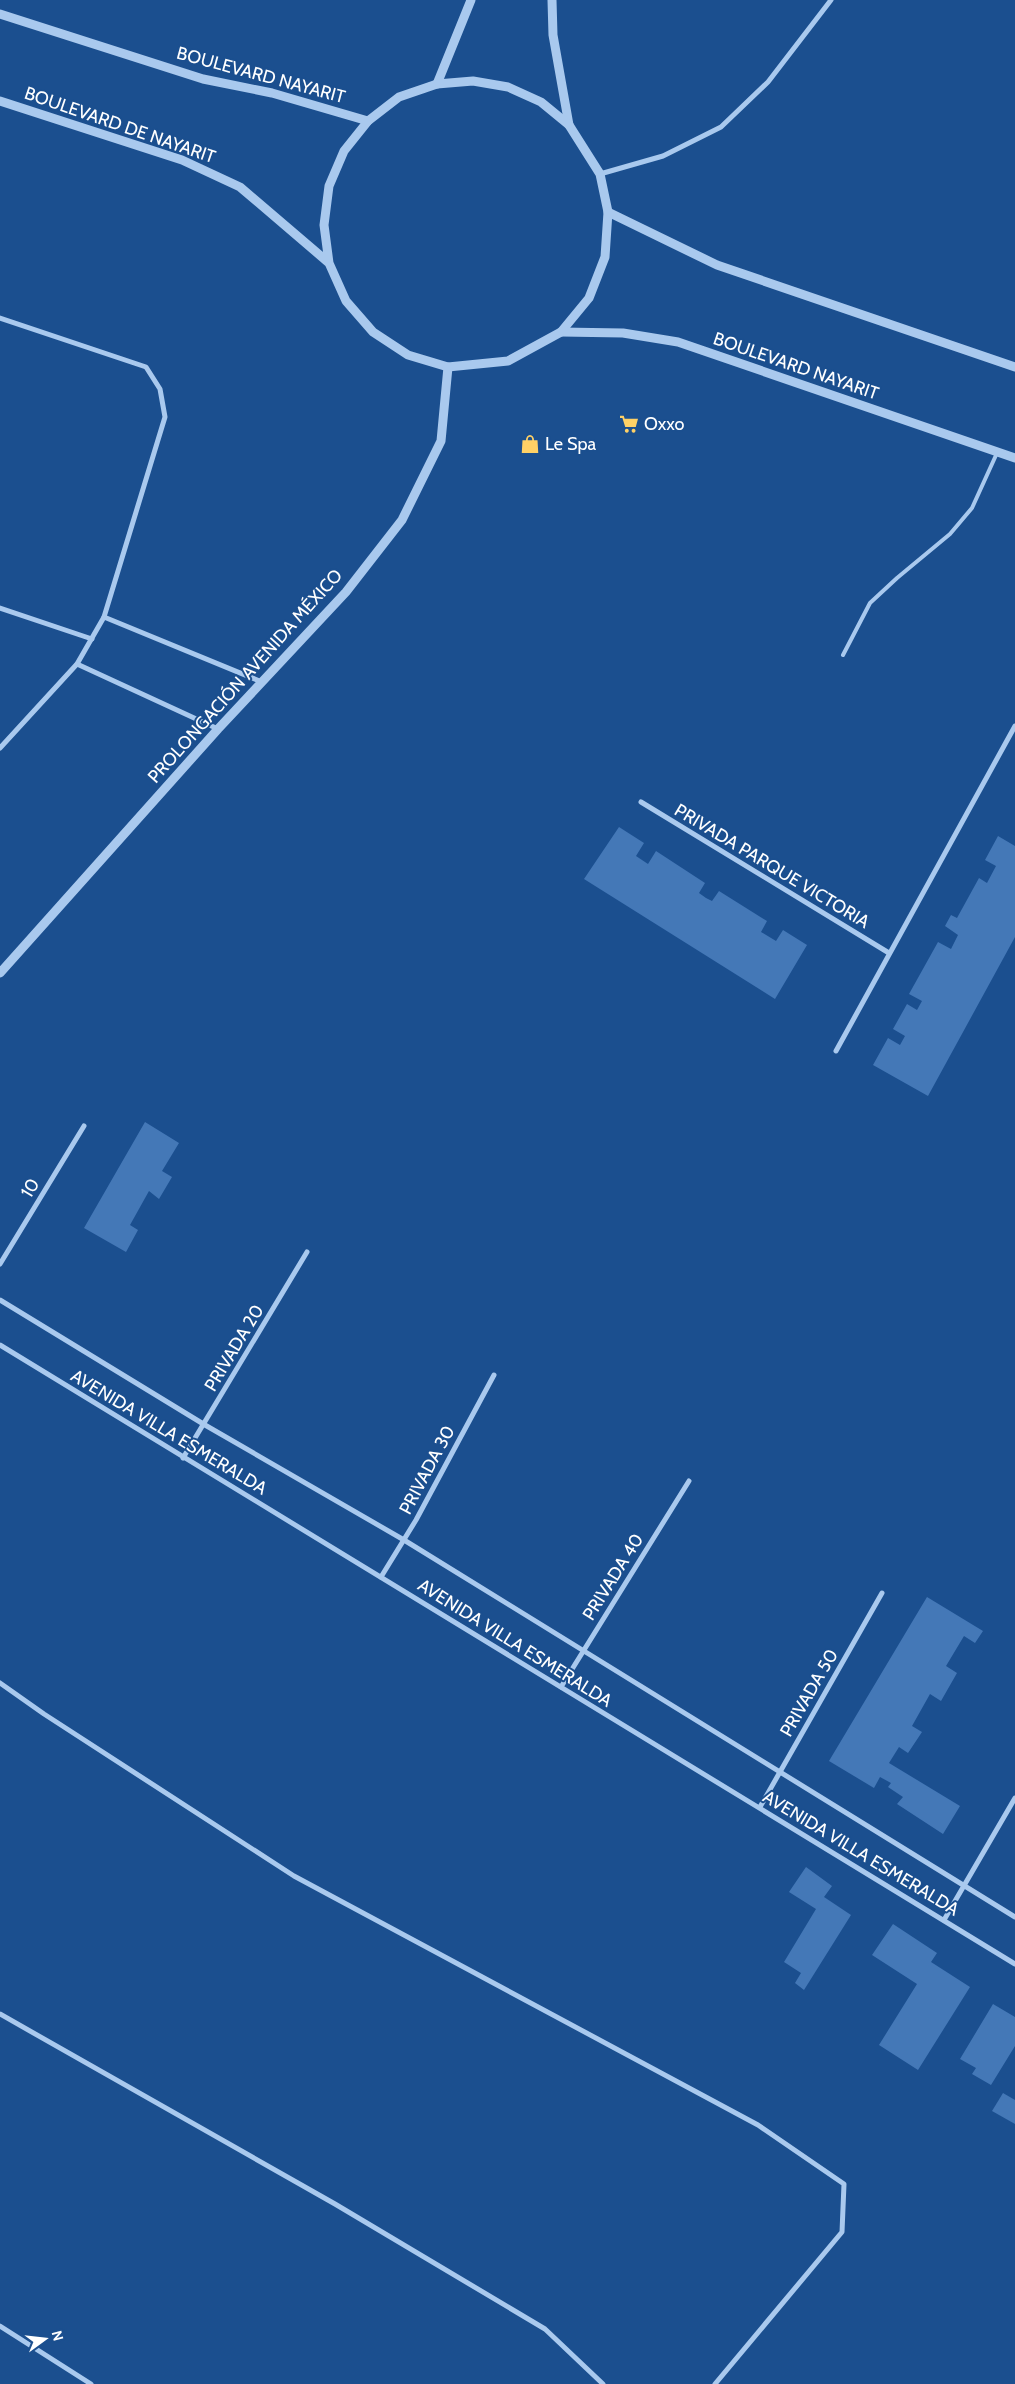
<svg xmlns="http://www.w3.org/2000/svg" width="1015" height="2384" viewBox="0 0 1015 2384" font-family="Cabin,sans-serif">
	<style>
		.building { fill: #4478b7 }
		.lines { fill: none; stroke-linecap: round; stroke-linejoin: round }
		.service { stroke: #a9c9ee; stroke-width: 4 }
		.minor { stroke: #a9c9ee; stroke-width: 5 }
		.tertiary { stroke: #a9c9ee; stroke-width: 9 }
		.labels { text-anchor: middle; dominant-baseline: central; stroke-width: 4; stroke-linejoin: round; paint-order: stroke }
		.street-label { font-size: 18px; fill: #fff; stroke: #1b4f8f }
		.poi-label { font-size: 18px; fill: #fff; stroke: #1b4f8f; text-anchor: start }
	</style>
	<rect width="100%" height="100%" fill="#1b4f8f"/>
	<!-- building -->
	<g class="building">
		<path d="M619 827 644 843 636 856 648 864 656 851 705 883 699 893 706 898 712 901 719 891 767 921 761 932 776 941 783 930 807 945 775 999 584 879Z"/>
		<path d="M998 836 1015 846V937L928 1096 873 1065 888 1038 900 1045 905 1036 893 1029 907 1004 917 1010 922 1001 909 994 938 942 951 949 958 935 945 926 951 915 957 918 979 878 987 883 996 866 985 860Z"/>
		<path d="M145 1122 179 1143 162 1171 172 1177 159 1199 149 1191 130 1225 138 1230 126 1252 84 1228Z"/>
		<path d="M927 1597 983 1631 975 1643 964 1636 946 1666 957 1673 941 1701 930 1694 912 1726 922 1732 908 1753 899 1747 889 1763 960 1806 943 1834 897 1804 903 1797 888 1787 891 1783 880 1777 874 1788 829 1761Z"/>
		<path d="M806 1867 832 1886 824 1897 851 1915 804 1990 795 1983 801 1973 784 1962 816 1909 789 1892Z"/>
		<path d="M893 1924 937 1953 931 1962 970 1987 918 2070 879 2045 917 1984 872 1955Z"/>
		<path d="M993 2004 1015 2017V2046L991 2085 972 2074 976 2068 960 2059Z"/>
		<path d="M1003 2093 1015 2100V2124L992 2111Z"/>
	</g>
	<g class="lines">
		<!-- service -->
		<path class="service" d="M843 655 870 603 897 578 950 534 972 508 997 453"/>
		<!-- minor -->
		<g class="minor">
			<path d="M600 174 663 156 721 127 768 82 831 0"/>
			<path d="M0 318 146 367 160 389 165 417 104 617 77 664 0 748"/>
			<path d="M0 608 92 639"/>
			<path d="M104 617 262 682"/>
			<path d="M77 664 218 729"/>
			<path d="M641 802 889 953"/>
			<path d="M836 1051 1015 726"/>
			<path d="M0 1264 84 1126"/>
			<path d="M0 1300 205 1425 404 1540 1015 1917"/>
			<path d="M0 1345 1015 1964"/>
			<path d="M183 1458 307 1252"/>
			<path d="M381 1577 416 1520 494 1375"/>
			<path d="M0 1683 44 1714 294 1876 758 2125 844 2184 842 2232 715 2384"/>
			<path d="M561 1687 689 1481"/>
			<path d="M760 1807 882 1593"/>
			<path d="M944 1920 1015 1798"/>
			<path d="M0 2014 335 2204 545 2329 603 2384"/>
			<path d="M0 2326 91 2384"/>
		</g>
		<!-- tertiary -->
		<g class="tertiary">
			<path d="M552 0 553 35 569 125"/>
			<path d="M0 14 203 79 272 93 368 121"/>
			<path d="M437 84 471 0"/>
			<path d="M0 101 182 160 240 187 329 263 346 301 373 332 408 355 448 367 508 361 561 332 589 298 605 257 608 212 600 174 569 125 541 102 508 87 473 81 437 84 399 97 368 121 344 151 329 186 324 225 329 263"/>
			<path d="M608 212 717 265 1015 367"/>
			<path d="M561 332 623 333 678 342 1015 458"/>
			<path d="M0 973 218 729 346 592 402 520 441 441 448 367"/>
		</g>
	</g>
	<!-- icons -->
	<defs>
		<g id="supermarket-bare" transform="scale(1.5)"><path d="M-6-5.5h2.5l.6 2H6L4.5 2H-2.5L-4.4-4H-6ZM-1.5 3.2a1.3 1.3 0 1 0 .1 0ZM3 3.2a1.3 1.3 0 1 0 .1 0Z" fill="#ffd166" stroke="#1b4f8f" stroke-width="2.5" paint-order="stroke"/></g>
		<g id="shop-bare" transform="scale(1.5)"><path d="M-5-2.5h2.3a2.7 3.5 0 0 1 5.4 0H5L5.5 6h-11ZM-1.5-2.5h3a1.5 2.3 0 0 0-3 0Z" fill="#ffd166" stroke="#1b4f8f" stroke-width="2.5" paint-order="stroke"/></g>
	</defs>
	<g fill-rule="evenodd">
		<use href="#supermarket-bare" x="629" y="424"/>
		<use href="#shop-bare" x="530" y="444"/>
	</g>
	<g class="labels">
		<!-- street labels -->
		<g class="street-label">
			<text transform="translate(261 75) rotate(15)">BOULEVARD NAYARIT</text>
			<text transform="translate(120 125) rotate(19)">BOULEVARD DE NAYARIT</text>
			<text transform="translate(796 366) rotate(19)">BOULEVARD NAYARIT</text>
			<text transform="translate(245 676) rotate(-48)">PROLONGACIÓN AVENIDA MÉXICO</text>
			<text transform="translate(772 866) rotate(31)">PRIVADA PARQUE VICTORIA</text>
			<text transform="translate(30 1188) rotate(-59)">10</text>
			<text transform="translate(234 1348) rotate(-59)">PRIVADA 20</text>
			<text transform="translate(169 1432) rotate(31)">AVENIDA VILLA ESMERALDA</text>
			<text transform="translate(427 1470) rotate(-62)">PRIVADA 30</text>
			<text transform="translate(613 1577) rotate(-58)">PRIVADA 40</text>
			<text transform="translate(515 1643) rotate(32)">AVENIDA VILLA ESMERALDA</text>
			<text transform="translate(809 1693) rotate(-60)">PRIVADA 50</text>
			<text transform="translate(861 1853) rotate(31)">AVENIDA VILLA ESMERALDA</text>
		</g>
		<!-- poi labels -->
		<g class="poi-label">
			<text x="644" y="424">Oxxo</text>
			<text x="545" y="444">Le Spa</text>
		</g>
	</g>
	<!-- north arrow -->
	<g transform="translate(45 2339) rotate(75)" stroke="#1b4f8f" stroke-width="4" paint-order="stroke">
	<path d="M0-4L9 19L0 12L-9 19Z" fill="#ffffff"/>
	<text y="-8" font-size="14" font-weight="bold" text-anchor="middle" fill="#ffffff">N</text>
	</g>
</svg>
